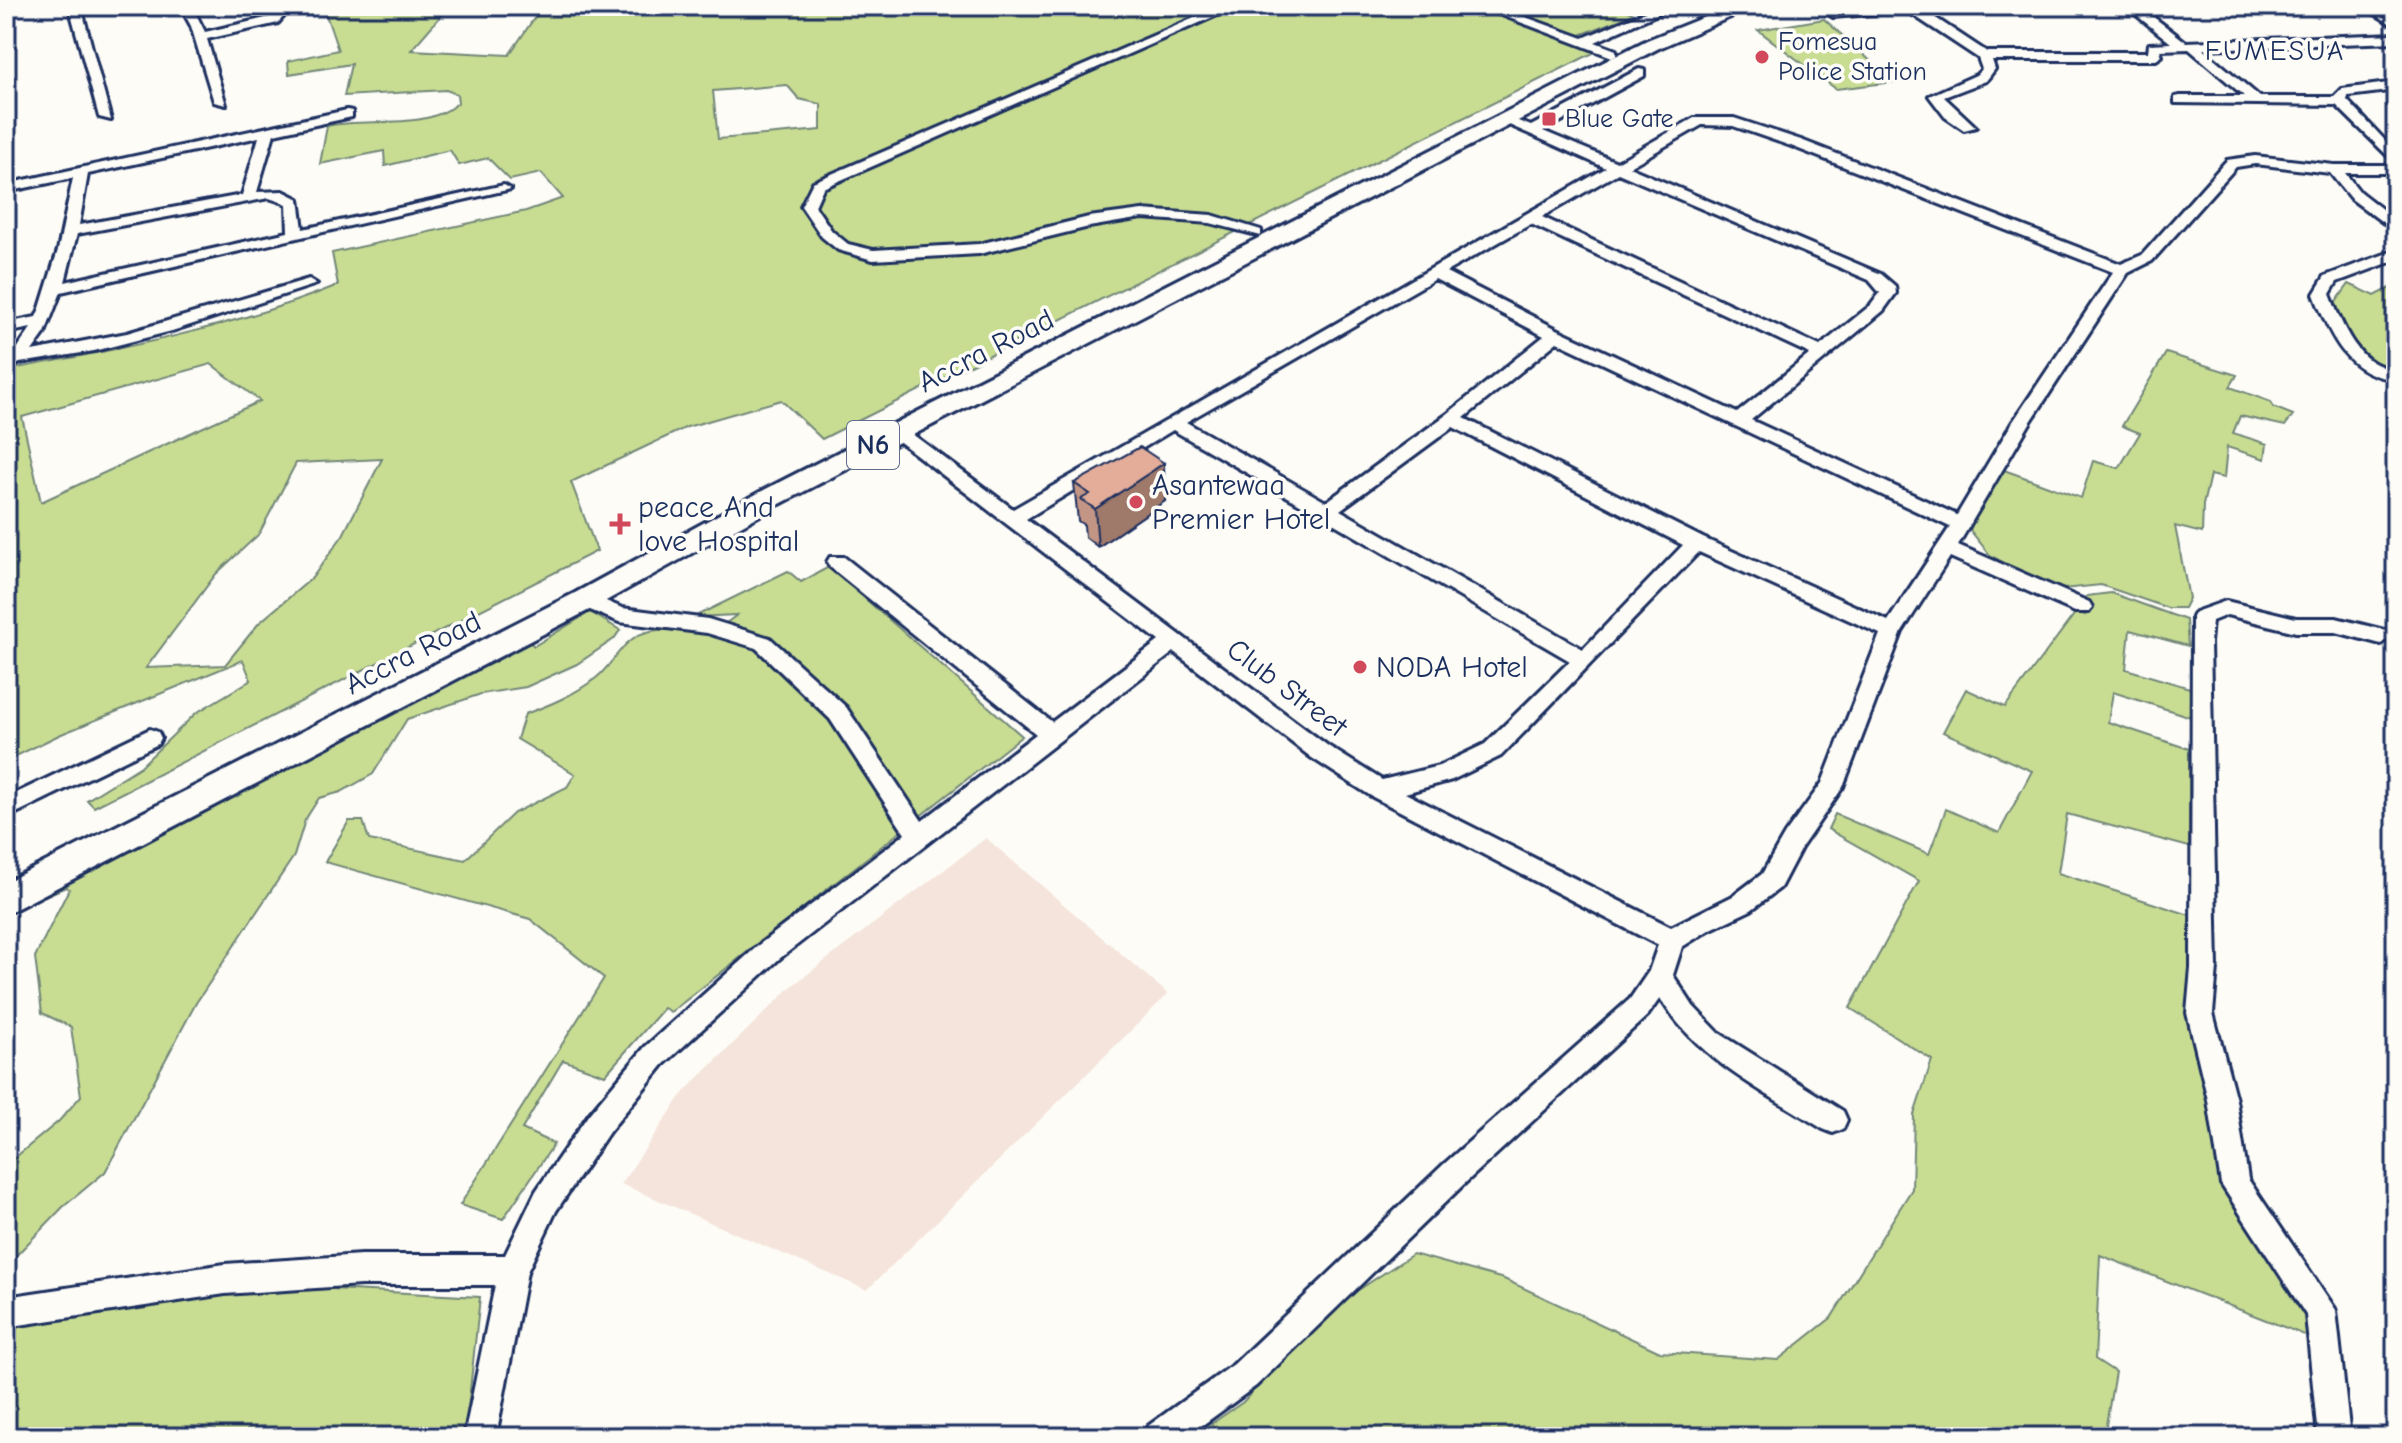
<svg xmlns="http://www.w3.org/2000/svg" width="2402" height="1443" viewBox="0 0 2402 1443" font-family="'Comic Neue',sans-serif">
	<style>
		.built { fill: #f5e4db }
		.green { fill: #c8dd92; stroke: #728678; stroke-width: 2; fill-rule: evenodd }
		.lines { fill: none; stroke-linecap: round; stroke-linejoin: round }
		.minor-casing { stroke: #1b2f5e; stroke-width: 6 }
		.highway-casing { stroke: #1b2f5e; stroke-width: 6 }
		.minor { fill: #fdfcf7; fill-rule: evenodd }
		.highway { fill: #fdfcf7; fill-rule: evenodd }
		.wall { fill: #c39584; stroke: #1b2f5e; stroke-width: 2 }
		.shaded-wall { fill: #9f796b; stroke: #1b2f5e; stroke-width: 2 }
		.building { fill: #e3ad99; stroke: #1b2f5e; stroke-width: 2 }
		.poi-dot { fill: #d1495b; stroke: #fdfcf7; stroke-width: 3 }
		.labels { text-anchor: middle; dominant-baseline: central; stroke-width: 7; stroke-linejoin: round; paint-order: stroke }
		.far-poi-label { font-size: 26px; fill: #1b2f5e; stroke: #fdfcf7; text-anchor: start }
		.far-quarter-label { font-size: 28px; letter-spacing: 2px; fill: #1b2f5e; stroke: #fdfcf7 }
		.shield { fill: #fdfcf7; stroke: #5f6c8c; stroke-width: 2 }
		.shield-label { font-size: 28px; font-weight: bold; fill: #1b2f5e }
		.street-label { font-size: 30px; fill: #1b2f5e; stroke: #fdfcf7 }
		.poi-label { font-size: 30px; fill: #1b2f5e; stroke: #fdfcf7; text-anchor: start }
	</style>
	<rect width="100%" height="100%" fill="#fdfcf7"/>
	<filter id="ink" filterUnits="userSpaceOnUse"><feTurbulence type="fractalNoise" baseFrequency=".0125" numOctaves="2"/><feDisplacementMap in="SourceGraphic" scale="16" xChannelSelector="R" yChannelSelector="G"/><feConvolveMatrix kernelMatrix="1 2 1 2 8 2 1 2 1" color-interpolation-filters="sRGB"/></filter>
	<g filter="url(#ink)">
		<!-- built -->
		<path class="built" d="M986 838 1168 994 867 1290 621 1184 684 1092 792 986Z"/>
		<!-- green -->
		<g class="green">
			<path d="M323 6H1618L1634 14 1567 40 1595 52 822 439 781 400 687 427 571 482 597 551 94 807 87 800 141 766 196 713 251 680 243 660 59 735 6 761V370C118 350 232 328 338 285L332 253 526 211 563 198 541 173 510 180 488 158 459 165 450 150 385 166 384 151 320 164 327 126C366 117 427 131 458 103L457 94 446 90 344 96 351 64 289 74 288 61 338 50ZM445 11 536 13 537 14 509 55 411 50ZM787 85 799 99 821 104V130L718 139 713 91ZM211 364 260 401 41 502 22 417ZM382 459 343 535 312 578 259 623 225 665 146 668 216 574 259 534 296 463Z"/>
			<path d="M1824 19 1894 82 1836 89 1758 30Z"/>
			<path d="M2349 284 2375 296 2396 285V371C2361 368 2345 333 2334 305Z"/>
			<path d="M2166 353 2237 375 2230 387 2271 402 2273 407 2293 415 2285 426 2240 416 2233 433 2267 444 2265 459 2227 447 2224 478 2210 475 2203 505 2202 533 2175 526 2189 598 2184 608H2168L2101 585 2053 590 1990 555 1970 530 1982 499 2004 470 2081 498 2093 461 2119 468 2140 433 2122 426Z"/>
			<path d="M829 567 1022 736 671 1012 664 1008 605 1075 563 1060 522 1129 554 1144 503 1219 460 1205 604 978 530 919 325 862 349 821H363L369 840 465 860 514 813 567 787 575 774 517 739 525 714C550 705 574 695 596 678 615 663 623 636 651 631 691 623 694 649 737 615L694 617 788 571 801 582Z"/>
			<path d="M2111 593 2186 620 2188 646 2130 630 2126 669 2193 689 2194 718 2113 692 2108 722 2189 749V847L2067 814 2058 873 2190 915 2206 1068 2223 1189 2302 1293 2312 1338 2100 1255 2095 1359 2115 1372 2104 1437H1192L1243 1402 1328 1310 1413 1254 1504 1279 1660 1352 1778 1360 1831 1318 1912 1189 1914 1115 1932 1060 1850 1008 1919 881 1828 829 1835 814 1929 854 1946 809 1999 833 2032 771 1943 732 1966 689 2005 707 2076 612 2085 615 2082 601 2087 596Z"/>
			<path d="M590 612 620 630 614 639 577 664 526 687 481 694 407 719 373 774 341 792 319 798 305 820 294 856 196 1003 105 1172 63 1207 6 1266V1165L59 1121 81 1096 71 1027 42 1013 35 957 69 889 66 887 45 896 42 885 523 636 534 646Z"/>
			<path d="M224 1283 480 1297 465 1437H6V1321Z"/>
		</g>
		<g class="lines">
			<!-- minor casing -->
			<g class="minor-casing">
				<g id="minor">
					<path d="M69 6H81L111 120 99 117Z"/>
					<path d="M180 6H192L205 32 270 17 273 15 267 6H279L285 15 278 23 207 39 226 105 214 102 191 26Z"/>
					<path d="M1222 6H1238L823 188 815 206 832 231 848 244 873 250 979 244 1089 217 1142 210 1212 215 1261 230V236L1210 223 1142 218 1089 227 979 254 873 260 838 250 822 237 801 206 813 182Z"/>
					<path d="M1478 6H1495L1583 38 1659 6H1675L1595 42 1616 50V56L1612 57Z"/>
					<path d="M1875 6H1926L1922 9 1987 52H2148L2149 44 2171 43 2125 6H2139L2186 42 2396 34V42L2203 49 2260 97H2334L2342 89 2396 82V90L2348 96 2347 100 2396 152V164L2336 105 2175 103V97L2180 96H2244L2189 49 2160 50 2162 56 2156 60H1992L1995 69 1986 81 1944 97 1976 127 1964 130 1945 117 1929 96 1976 75 1982 69 1978 58 1907 11 1833 17 1827 13Z"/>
					<path d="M2362 6H2376L2396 18V27Z"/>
					<path d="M1639 69 1644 70V76L1543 131 1617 162 1694 118H1734L1801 140 2121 264 2142 255 2227 160 2255 156 2334 165H2396V173H2345L2360 192 2396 220V232L2350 198 2330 173 2255 164 2236 167 2152 261 2128 273 2030 423 1958 545 2089 602 2092 607 2089 612H2075L1950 557 1902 632 1843 787 1801 848 1780 888 1751 910 1709 930 1682 947 1673 975 1693 1006 1719 1033 1843 1111 1847 1120 1843 1129 1833 1133 1823 1129C1763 1091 1698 1060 1660 998L1648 1015 1464 1184 1256 1386 1186 1437H1143L1148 1426 1234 1364 1444 1164 1630 999 1649 971 1658 945 1371 796 1312 758 1174 652 779 959 663 1065 609 1132 556 1211 527 1272 496 1437H464L495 1285H361L225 1294 6 1327V1297L225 1264 361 1255H505L536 1191 589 1114 645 1047 761 943 905 834 830 719 756 648 707 633 619 622 578 605 575 600 578 595H592L622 608 708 619 770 638 846 707 922 821 1036 734 830 567 827 562 830 557H844L1052 722 1159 641 892 436V428H904L1013 509 1606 168 1498 120 1505 116 1531 126ZM1702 125 1733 126 1791 146 2113 272 2012 423 1957 515 1751 420 1883 311 1896 293 1895 286 1881 274 1629 167ZM1618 173 1869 280 1880 293 1871 305 1820 346 1542 217ZM1531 224 1810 354 1737 413 1561 331 1446 272ZM1435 279 1544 336 1446 415 1326 502 1186 422ZM1557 342 1950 527 1888 621 1703 538 1464 418ZM1453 427 1683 545 1583 649 1340 510ZM1173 430 1570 661 1485 744 1439 766 1382 780 1328 746 1026 519ZM1699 552 1880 634 1822 783 1785 834 1762 874 1733 896 1671 927 1405 793 1452 780 1501 756Z"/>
					<path d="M347 110 352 111V117L274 134 257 192 283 191 299 199 303 229 504 185 511 189 61 292 45 333 32 351 127 333 309 279 317 284 172 331 94 351 20 363 6 370V357L17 349 31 328 6 333V323L36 317 40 308 58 250 73 178 6 192V184ZM259 137 242 195 79 225 88 174ZM269 198 287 204 288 232 65 282 77 234Z"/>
					<path d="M2396 250V260L2337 282 2330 294C2342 325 2358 368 2396 369V379C2348 377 2329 334 2314 294L2325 276Z"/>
					<path d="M2226 601 2296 618H2336L2388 631 2391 636 2381 644 2336 632H2296L2227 615 2212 621 2210 643 2217 968 2213 1013 2236 1100 2248 1179 2336 1310 2350 1437H2318L2306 1315 2221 1184 2208 1100 2187 1013 2191 968 2192 617 2195 612Z"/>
					<path d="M150 729 158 732 161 738 158 744 6 818V798Z"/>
				</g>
			</g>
			<!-- highway casing -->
			<g class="highway-casing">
				<path id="highway" d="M1732 6H1756L1659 48 1512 124 780 504 595 607 6 914V882L575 593 760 492 1647 40Z"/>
			</g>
			<!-- minor -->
			<use href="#minor" class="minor"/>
			<!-- highway -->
			<use href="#highway" class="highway"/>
		</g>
		<!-- wall -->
		<path class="wall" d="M1074 483 1165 501 1098 547 1085 537 1084 525 1078 521Z"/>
		<!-- shaded-wall -->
		<path class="shaded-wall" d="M1164 463 1165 501 1098 547 1095 509Z"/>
		<!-- building -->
		<path class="building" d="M1140 447 1164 463 1095 509 1081 499 1090 494 1074 483Z"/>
	</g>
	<!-- markers -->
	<g class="poi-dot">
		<circle cx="1762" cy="57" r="8"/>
		<rect x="1541" y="111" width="16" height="16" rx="4"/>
		<circle cx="1136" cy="502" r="8"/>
		<path d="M616 512h8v8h8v8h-8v8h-8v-8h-8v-8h8z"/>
		<circle cx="1360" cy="667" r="8"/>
	</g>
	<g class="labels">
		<!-- far-poi labels -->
		<g class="far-poi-label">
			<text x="1778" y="42">Fomesua<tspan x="1778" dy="30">Police Station</tspan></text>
			<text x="1565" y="119">Blue Gate</text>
		</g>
		<!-- far-quarter labels -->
		<g class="far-quarter-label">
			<text x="2275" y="51">FUMESUA</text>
		</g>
		<!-- shield labels -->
		<rect class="shield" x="847" y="421" width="52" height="48" rx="6"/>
		<g class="shield-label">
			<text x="873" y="445">N6</text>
		</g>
		<!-- street labels -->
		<g class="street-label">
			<text transform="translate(986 351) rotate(-27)">Accra Road</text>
			<text transform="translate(413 653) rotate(-27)">Accra Road</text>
			<text transform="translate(1287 688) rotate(37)">Club Street</text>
		</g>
		<!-- poi labels -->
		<g class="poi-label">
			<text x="1152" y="485">Asantewaa<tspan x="1152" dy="34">Premier Hotel</tspan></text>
			<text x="638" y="507">peace And<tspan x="638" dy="34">love Hospital</tspan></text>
			<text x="1376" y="667">NODA Hotel</text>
		</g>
	</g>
	<!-- margin -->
	<rect width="2402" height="1443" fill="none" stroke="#fdfcf7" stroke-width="32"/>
	<rect x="16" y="16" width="2370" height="1411" fill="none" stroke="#1b2f5e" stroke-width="3" filter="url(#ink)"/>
</svg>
